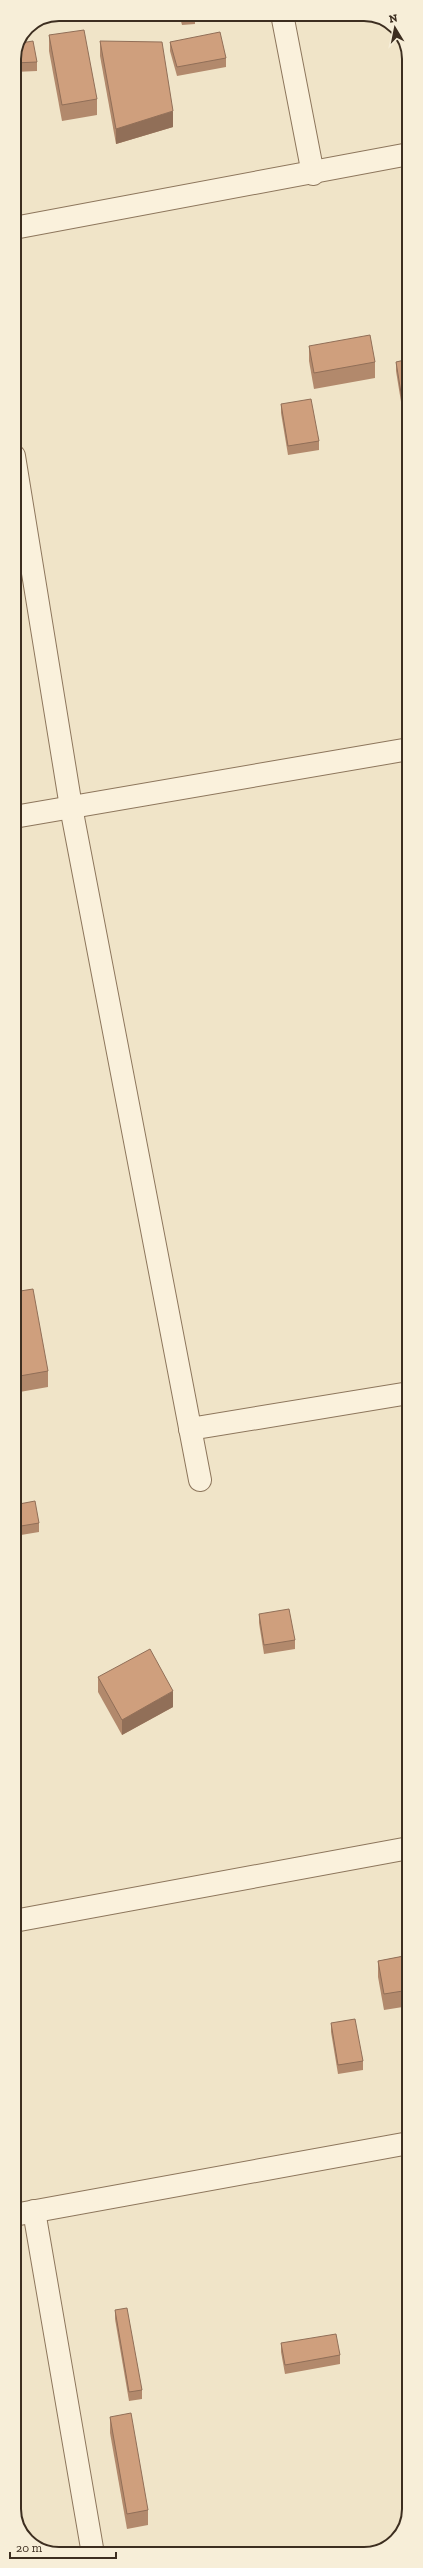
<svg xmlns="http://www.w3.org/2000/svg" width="423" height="2568" viewBox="0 0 423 2568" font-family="'Zilla Slab',serif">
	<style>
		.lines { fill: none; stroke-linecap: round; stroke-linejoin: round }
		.minor-casing { stroke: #8d765c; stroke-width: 24 }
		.minor { stroke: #faf1dc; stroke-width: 22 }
		.wall { fill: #b2896c }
		.shaded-wall { fill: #916f58 }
		.building { fill: #cf9f7d; stroke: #916f58 }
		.rim { fill: none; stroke: #3d2e20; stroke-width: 2 }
	</style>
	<rect width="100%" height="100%" fill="#f0e4c8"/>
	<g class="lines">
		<!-- minor casing -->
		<g class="minor-casing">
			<g id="minor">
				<path d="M282 14 313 174"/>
				<path d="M14 228 409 154"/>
				<path d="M14 456 71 807 200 1480"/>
				<path d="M14 817 409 749"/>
				<path d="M190 1429 409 1393"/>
				<path d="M14 1921 409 1848"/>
				<path d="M34 2211 93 2554"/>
				<path d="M14 2215 409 2143"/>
			</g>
		</g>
		<!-- minor -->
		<use href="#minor" class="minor"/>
	</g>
	<!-- wall -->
	<g class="wall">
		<path d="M179 14H195V24L182 25Z"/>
		<path d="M49 35 97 99V115L62 121 49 51Z"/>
		<path d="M100 41 173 127 116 144 100 56Z"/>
		<path d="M170 42 226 58V67L177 76 170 51Z"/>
		<path d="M14 59 37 62V71L14 72Z"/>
		<path d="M309 346 375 362V378L314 389 309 361Z"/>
		<path d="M409 359V413L403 414 396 371V362Z"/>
		<path d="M281 404 319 441V450L288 455 281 413Z"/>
		<path d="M14 1292 48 1371V1387L14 1393Z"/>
		<path d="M14 1505 39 1523V1532L15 1536Z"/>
		<path d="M259 1614 295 1640V1649L264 1654 259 1623Z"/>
		<path d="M98 1677 173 1707 122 1735 98 1692Z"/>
		<path d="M409 1955V2006L384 2010 378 1977V1961Z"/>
		<path d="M331 2023 363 2061V2070L338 2074 331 2032Z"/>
		<path d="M115 2310 142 2390V2399L129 2401 115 2319Z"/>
		<path d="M281 2343 340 2355V2364L285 2374 281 2352Z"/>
		<path d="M110 2417 148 2510V2525L127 2529 110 2433Z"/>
	</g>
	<!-- shaded-wall -->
	<g class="shaded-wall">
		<path d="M173 111V127L116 144V129Z"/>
		<path d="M173 1691V1707L122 1735V1720Z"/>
	</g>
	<!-- building -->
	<g class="building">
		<path d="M182 14H195V15L182 16Z"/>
		<path d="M84 30 97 99 62 105 49 35Z"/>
		<path d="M220 32 226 58 177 67 170 42Z"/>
		<path d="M33 41 37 62 14 63V59L21 43Z"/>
		<path d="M100 41 162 42 173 111 116 129Z"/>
		<path d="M370 335 375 362 314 373 309 346Z"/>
		<path d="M409 359V404L403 405 396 362Z"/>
		<path d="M311 399 319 441 288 446 281 404Z"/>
		<path d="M33 1289 48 1371 14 1377V1292Z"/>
		<path d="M35 1501 39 1523 15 1527 14 1505Z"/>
		<path d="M289 1609 295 1640 264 1645 259 1614Z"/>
		<path d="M150 1649 173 1691 122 1720 98 1677Z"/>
		<path d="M409 1955V1990L384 1994 378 1961Z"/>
		<path d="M355 2019 363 2061 338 2065 331 2023Z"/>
		<path d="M127 2308 142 2390 129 2392 115 2310Z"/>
		<path d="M336 2334 340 2355 285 2365 281 2343Z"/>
		<path d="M131 2413 148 2510 127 2514 110 2417Z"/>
	</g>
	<!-- crop -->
	<path d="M0 0H423V2568H0ZM59 21H364A38 38 0 0 1 402 59V2509A38 38 0 0 1 364 2547H59A38 38 0 0 1 21 2509V59A38 38 0 0 1 59 21Z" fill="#f7eed8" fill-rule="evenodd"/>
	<path class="rim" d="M59 21H364A38 38 0 0 1 402 59V2509A38 38 0 0 1 364 2547H59A38 38 0 0 1 21 2509V59A38 38 0 0 1 59 21Z"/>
	<!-- north arrow -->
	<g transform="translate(395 28) rotate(350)" stroke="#f7eed8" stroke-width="3" paint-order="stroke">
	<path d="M0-3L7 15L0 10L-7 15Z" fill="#3d2e20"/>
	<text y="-6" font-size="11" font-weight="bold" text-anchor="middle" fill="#3d2e20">N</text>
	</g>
	<!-- scale -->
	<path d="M10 2552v6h106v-6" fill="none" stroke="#3d2e20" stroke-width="2"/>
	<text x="16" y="2552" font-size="12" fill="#3d2e20" stroke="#f7eed8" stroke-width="3" paint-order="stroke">20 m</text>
</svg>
